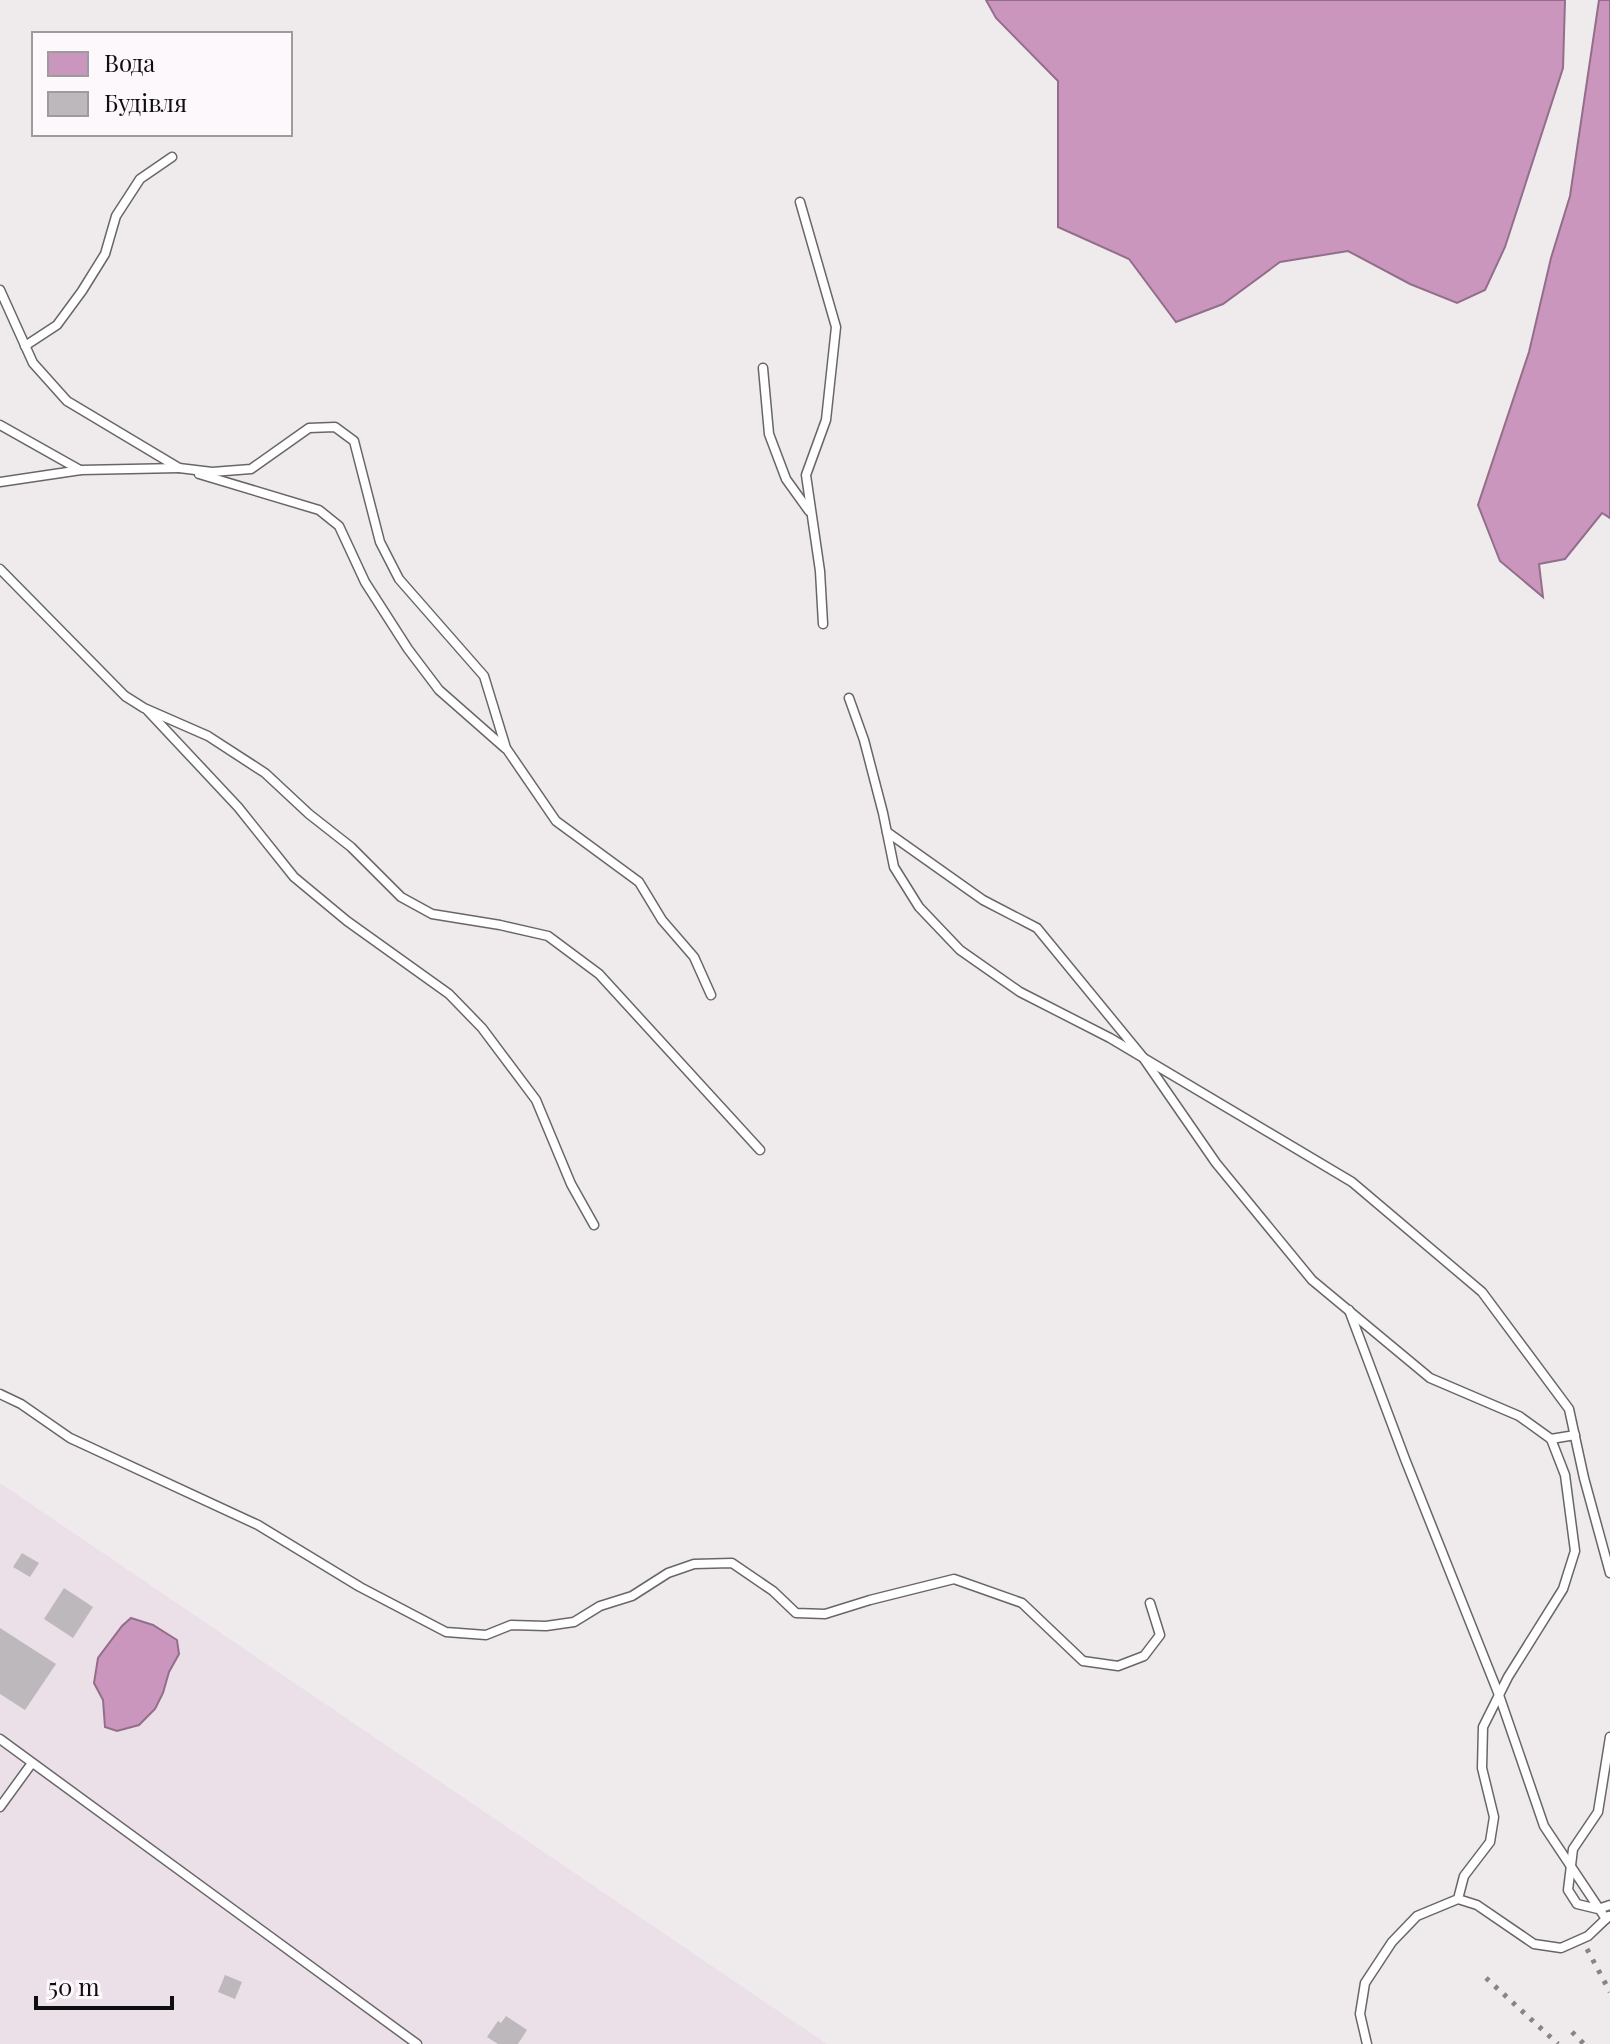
<svg xmlns="http://www.w3.org/2000/svg" width="1610" height="2044" viewBox="0 0 1610 2044" font-family="'Playfair Display',serif">
	<style>
		.built { fill: #ebe0e8 }
		.water { fill: #cb96be; stroke: #936e8a; stroke-width: 2 }
		.building { fill: #bcb8bb }
		.lines { fill: none; stroke-linecap: round; stroke-linejoin: round }
		.service-casing { stroke: #696668; stroke-width: 11 }
		.service { stroke: #fff; stroke-width: 8 }
		.rail { stroke: #868485; stroke-width: 5; stroke-dasharray: 4 8; stroke-linecap: butt }
	</style>
	<rect width="100%" height="100%" fill="#efebed"/>
	<!-- built -->
	<path class="built" d="M0 1483 293 1682 827 2044H0Z"/>
	<!-- water -->
	<g class="water">
		<path d="M986 0H1565L1563 68 1505 247 1485 290 1457 303 1410 284 1348 251 1280 262 1223 304 1176 322 1129 259 1058 227V81L996 18Z"/>
		<path d="M1599 0H1610V518L1602 513 1565 559 1539 564 1543 597 1500 561 1478 505 1529 352 1551 258 1570 196Z"/>
		<path d="M131 1618 153 1625 177 1640 179 1654 169 1672 163 1693 155 1709 139 1725 117 1731 105 1727 103 1700 94 1683 98 1658 122 1626Z"/>
	</g>
	<!-- building -->
	<g class="building">
		<path d="M22 1553 39 1563 30 1577 13 1567Z"/>
		<path d="M64 1588 93 1607 73 1638 44 1619Z"/>
		<path d="M0 1628 56 1664 25 1710 0 1694Z"/>
		<path d="M225 1975 242 1982 235 1999 218 1992Z"/>
		<path d="M506 2016 527 2030 518 2044H498L487 2037 498 2021 501 2023Z"/>
	</g>
	<g class="lines">
		<!-- service casing -->
		<g class="service-casing">
			<g id="service">
				<path d="M800 202 836 327 826 420 806 475 820 571 823 624"/>
				<path d="M0 290 33 363 67 401 179 468 212 472 251 469 309 428 335 427 354 441 380 542 399 579 484 676 506 748 556 821 639 882 662 920 694 957 711 995"/>
				<path d="M25 346 57 325 82 291 105 254 116 216 140 179 172 157"/>
				<path d="M763 368 769 434 786 479 809 511"/>
				<path d="M0 425 80 470"/>
				<path d="M199 474 319 510 339 526 365 582 408 649 439 690 505 748"/>
				<path d="M0 482 81 470 179 468"/>
				<path d="M0 569 125 696 144 708 208 736 265 773 309 814 351 847 401 897 432 914 500 925 548 936 599 974 760 1150"/>
				<path d="M849 698 864 740 883 813 894 867 919 907 960 950 1020 992 1110 1038 1352 1182 1482 1292 1569 1409 1584 1478 1610 1573"/>
				<path d="M148 711 238 807 294 877 347 921 449 994 482 1028 536 1100 571 1184 594 1225"/>
				<path d="M887 832 983 900 1037 928 1142 1056 1216 1163 1312 1280 1430 1378 1519 1416 1551 1439 1565 1475 1575 1551 1563 1589 1508 1677 1483 1727 1482 1768 1494 1817 1490 1842 1464 1876 1458 1899 1417 1916 1392 1942 1365 1983 1360 2014 1367 2044"/>
				<path d="M1349 1310 1405 1459 1499 1695 1544 1826 1606 1919"/>
				<path d="M0 1394 21 1404 70 1438 258 1525 360 1587 446 1632 486 1635 511 1625 546 1626 574 1622 600 1606 632 1596 668 1573 694 1564 732 1563 773 1591 796 1613 825 1614 870 1600 954 1579 1022 1603 1083 1661 1118 1666 1144 1656 1160 1635 1150 1603"/>
				<path d="M1551 1439 1575 1435"/>
				<path d="M1610 1737 1598 1812 1573 1849 1568 1890 1577 1904 1598 1909 1610 1905"/>
				<path d="M0 1739 417 2044"/>
				<path d="M0 1807 32 1763"/>
				<path d="M1458 1899 1477 1905 1534 1944 1561 1948 1588 1936 1609 1916"/>
			</g>
		</g>
		<!-- service -->
		<use href="#service" class="service"/>
		<!-- rail -->
		<g class="rail">
			<path d="M1587 1949 1610 1992"/>
			<path d="M1486 1978 1558 2044"/>
			<path d="M1572 2032 1584 2044"/>
		</g>
	</g>
	<!-- legend -->
	<rect x="32" y="32" width="260" height="104" fill="#fcf8fb" stroke="#9e9b9d" stroke-width="2"/>
	<rect x="48" y="52" width="40" height="24" fill="#cb96be" stroke="#9e9b9d" stroke-width="2"/>
	<text x="104" y="72" font-size="24" fill="#100f10">Вода</text>
	<rect x="48" y="92" width="40" height="24" fill="#bcb8bb" stroke="#9e9b9d" stroke-width="2"/>
	<text x="104" y="112" font-size="24" fill="#100f10">Будівля</text>
	<!-- scale -->
	<path d="M36 1996v12h136v-12" fill="none" stroke="#100f10" stroke-width="4"/>
	<text x="48" y="1996" font-size="24" fill="#100f10" stroke="#fcf8fb" stroke-width="6" paint-order="stroke">50 m</text>
</svg>
